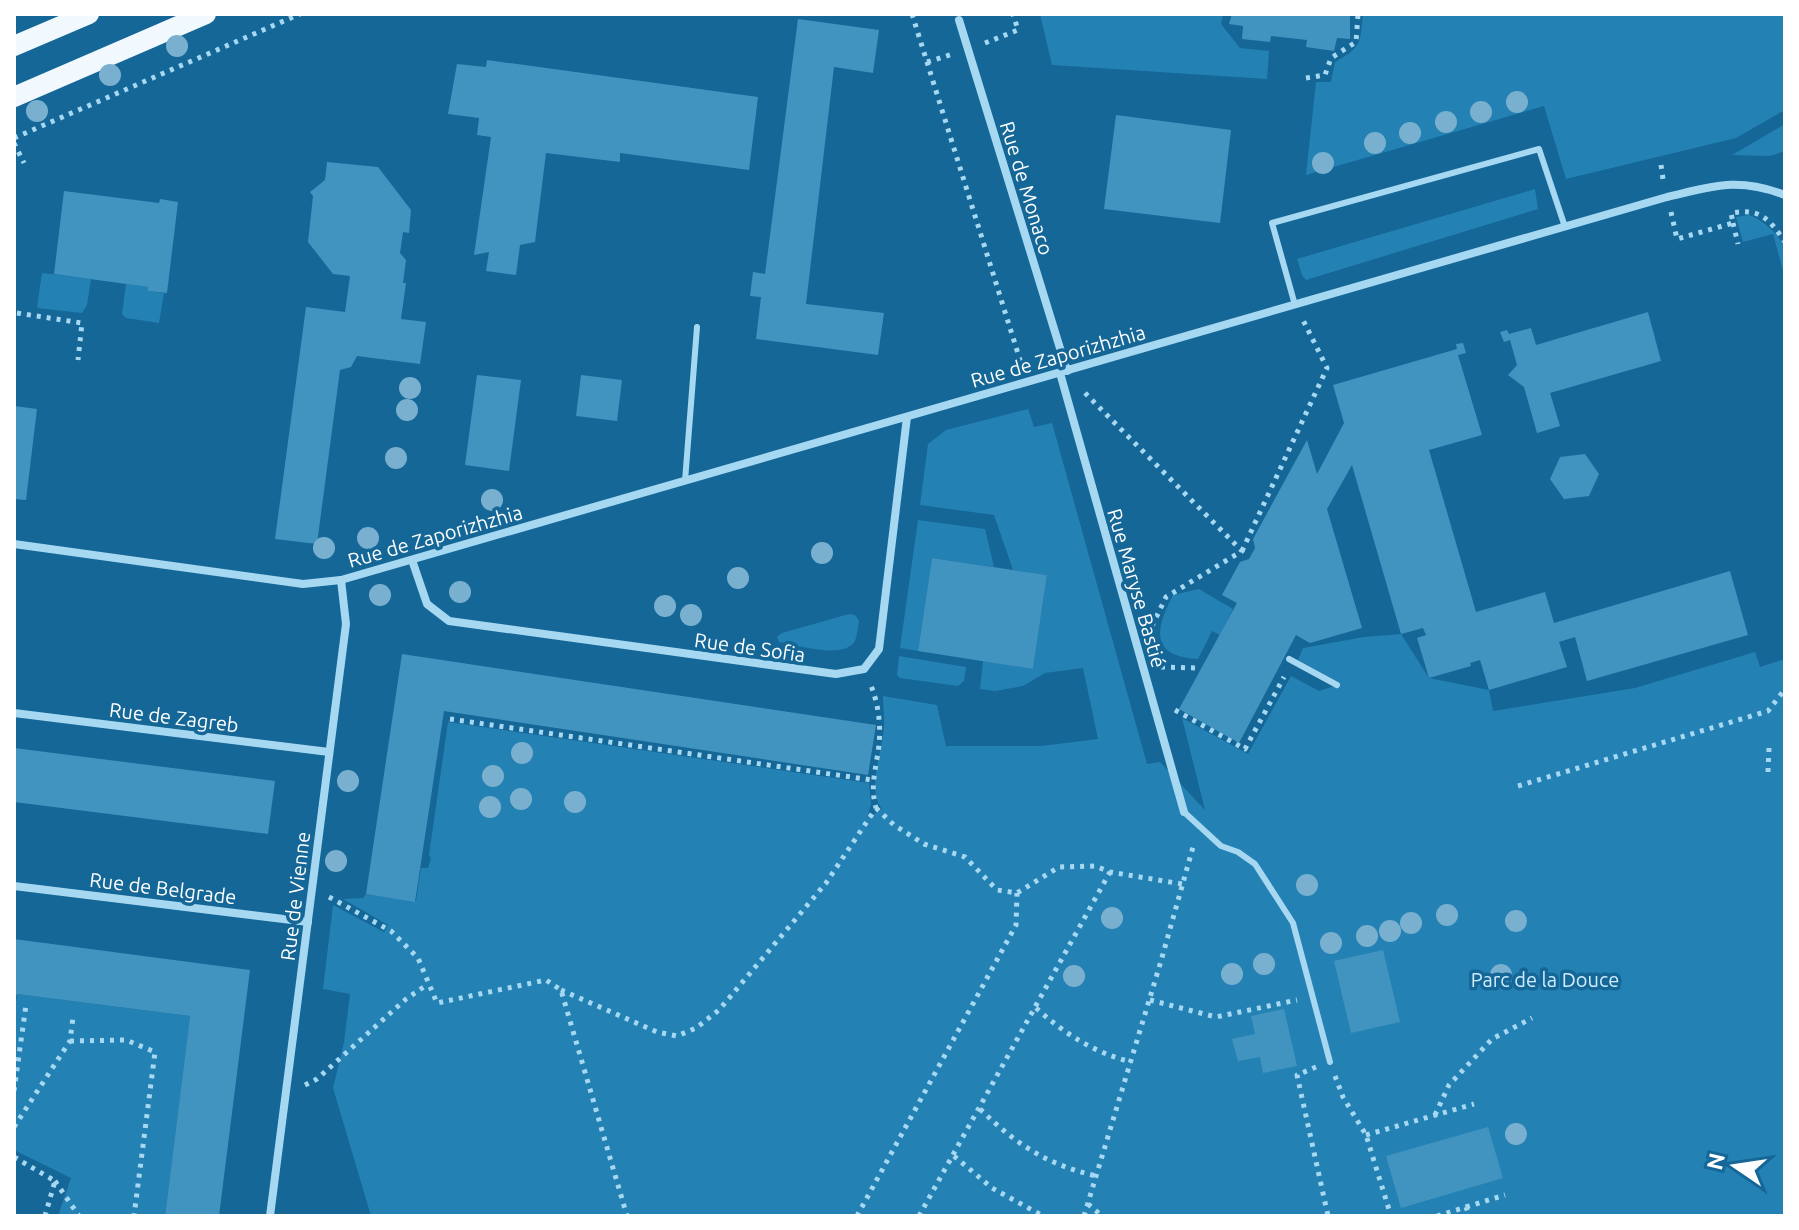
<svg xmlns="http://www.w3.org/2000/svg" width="1799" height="1230" viewBox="0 0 1799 1230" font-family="Ubuntu,sans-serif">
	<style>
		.green { fill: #2481b4 }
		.building { fill: #4294c0 }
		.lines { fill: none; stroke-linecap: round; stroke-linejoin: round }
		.path { stroke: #a6d8f2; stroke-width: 5; stroke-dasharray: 4 6; stroke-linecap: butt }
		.lane { stroke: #a6d8f2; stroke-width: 6 }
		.street { stroke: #a6d8f2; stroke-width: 8 }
		.primary { stroke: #f1f9ff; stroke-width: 20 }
		.tree { fill: #7ab0cf }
		.labels { text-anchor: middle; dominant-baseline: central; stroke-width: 7; stroke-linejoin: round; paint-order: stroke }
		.street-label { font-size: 20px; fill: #fff; stroke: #146797 }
		.park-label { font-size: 20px; fill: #ceecfd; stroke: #146797 }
	</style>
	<rect width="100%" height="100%" fill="#146797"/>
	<!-- green -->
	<g class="green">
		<path d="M1040 14H1223L1221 24 1240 48 1269 51 1267 79 1052 65Z"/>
		<path d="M1363 14H1785V110L1736 138 1566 179 1544 106 1306 175 1316 82H1331L1335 62C1362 47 1360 43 1363 14Z"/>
		<path d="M1785 124V151L1770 156 1732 155Z"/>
		<path d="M1535 189 1538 209 1306 280 1302 275 1297 259Z"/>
		<path d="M1749 215C1762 219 1783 237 1785 251 1786 260 1785 269 1785 278L1773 234 1743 242 1736 217Z"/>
		<path d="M42 273 91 279 87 305 82 313 37 308Z"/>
		<path d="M126 284 148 287V291L164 293 159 323 126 318 122 314Z"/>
		<path d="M1028 409 1034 427 1052 423 1147 764 1160 762 1205 810 1182 718 1248 754 1291 676 1319 691 1341 684 1298 660 1303 648 1364 637 1401 634 1429 678 1489 690 1493 711 1635 688 1755 652 1760 667 1785 659V1216H371L333 1088 344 1042 350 994 323 989 333 905 384 932 388 925 343 899 363 898 366 894 416 901 421 868H428L431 859 429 855 448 722 869 783 871 804 867 818 882 809C865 786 885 748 884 721 884 713 883 705 883 696L937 705 946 746H1041L1098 739 1083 668 1045 673 1023 686 995 691 980 689 983 661 1033 669 1047 575 1013 570 994 515 920 505 928 444 946 430Z"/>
		<path d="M918 520 985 529 994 567 932 558 918 651 900 648Z"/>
		<path d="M1199 589 1233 609 1220 635 1212 631 1198 659C1150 656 1155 630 1173 595Z"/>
		<path d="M849 614 855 615 859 621C858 627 857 636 855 641 844 660 797 645 779 642L777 637 782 633Z"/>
		<path d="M899 656 966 667 964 681 958 686 900 678 897 675Z"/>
		<path d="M17 994 190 1016 165 1216H58L71 1178 14 1150V1017Z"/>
	</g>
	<!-- building -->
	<g class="building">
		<path d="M1232 14H1350V39L1337 38 1334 51 1306 47 1307 40 1271 36 1270 42 1242 39 1243 26 1229 24Z"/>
		<path d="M798 19 879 30 873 73 834 67 806 304 884 313 878 355 756 339 761 297 750 296 753 272 765 274Z"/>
		<path d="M487 60 758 97 749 170 620 153V162L546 153 535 242 520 245 516 275 486 271 489 252 474 255 491 137 477 135 479 118 448 114 457 64 486 67Z"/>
		<path d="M1116 115 1231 130 1220 223 1104 209Z"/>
		<path d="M327 162 378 167 411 210 409 233 403 232 400 253 406 260 403 283H406L401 319 426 322 420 364 357 356 351 367 340 370 317 544 275 539 306 307 345 312 350 276 333 274 308 242 313 196 310 192 325 180Z"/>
		<path d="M64 191 159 203 160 199 178 202 167 293 148 291V287L54 274Z"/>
		<path d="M1648 312 1661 361 1550 393 1560 426 1537 433 1524 387 1508 375 1517 365 1510 340 1504 342 1500 332 1507 330 1509 334 1531 328 1536 345Z"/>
		<path d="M1463 343 1466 353 1458 355 1482 435 1429 450 1476 612 1545 592 1554 623 1730 571 1748 635 1587 681 1575 637 1559 642 1567 667 1489 690 1480 660 1470 663 1471 666 1429 678 1417 638 1426 635 1423 628 1401 634 1352 465 1327 509 1362 628 1310 643 1296 635 1239 743 1179 709 1237 603 1222 595 1240 562 1249 559 1255 548 1253 539 1307 440 1317 474 1344 423 1333 385 1457 349 1456 344Z"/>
		<path d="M477 375 521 380 509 471 465 465Z"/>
		<path d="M581 375 622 380 617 421 576 416Z"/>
		<path d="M14 406 37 409 26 500 14 499Z"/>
		<path d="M1585 454 1599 474 1589 496 1564 499 1550 479 1560 457Z"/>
		<path d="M932 558 1047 575 1033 669 918 651Z"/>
		<path d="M402 654 876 725 868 775 444 711 415 902 366 894Z"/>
		<path d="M14 748 275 781 268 834 14 802Z"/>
		<path d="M14 939 250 970 219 1216H165L190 1016 17 994 14 1002Z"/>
		<path d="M1383 950 1400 1022 1351 1033 1334 961Z"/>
		<path d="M1284 1009 1297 1066 1263 1073 1260 1057 1238 1061 1232 1039 1255 1034 1251 1016Z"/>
		<path d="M1488 1127 1503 1178 1401 1208 1386 1156Z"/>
	</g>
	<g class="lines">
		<!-- path -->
		<g class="path">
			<path d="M912 14 1020 360 1018 366"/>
			<path d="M985 43 1018 30 1013 14"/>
			<path d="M927 62 953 54"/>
			<path d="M1306 78 1325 75 1331 58 1356 42 1358 14"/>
			<path d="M14 138 300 14"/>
			<path d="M14 143 24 163"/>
			<path d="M1661 165 1663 179"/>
			<path d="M1671 212 1677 239 1733 223 1731 213C1761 208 1769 219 1785 242"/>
			<path d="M1733 223 1738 244"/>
			<path d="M17 313 82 323 78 360"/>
			<path d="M1085 393 1242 551 1166 597 1151 628"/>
			<path d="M1242 551 1327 368 1303 320"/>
			<path d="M1161 667 1196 668"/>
			<path d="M1175 710 1245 749 1284 677"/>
			<path d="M450 719 872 780"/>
			<path d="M1768 772 1769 748"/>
			<path d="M1518 786 1768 711 1785 689"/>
			<path d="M876 808 894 825 924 844 965 857 997 890 1017 893 1059 867 1095 866 1110 872 1182 884"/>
			<path d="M329 897 391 931 418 958 437 1003 546 980 561 990 627 1216"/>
			<path d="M561 990 657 1032 677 1036 696 1028 719 1010 826 883 876 808C871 789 874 777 877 758 882 733 880 707 870 683"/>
			<path d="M1150 1000 1216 1017 1297 1000"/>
			<path d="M1036 1008C1065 1034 1093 1052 1131 1062"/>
			<path d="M70 1041 126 1040 155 1052 134 1216"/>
			<path d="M1316 1067 1297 1075 1328 1216"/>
			<path d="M1335 1076 1343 1097 1366 1135 1391 1216"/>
			<path d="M305 1085 317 1079 406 999 428 984"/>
			<path d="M14 1091 26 1005"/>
			<path d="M980 1109C1017 1145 1046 1164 1096 1176"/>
			<path d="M1435 1115 1449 1085 1492 1039 1532 1018"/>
			<path d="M14 1127 70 1041 73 1017"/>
			<path d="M1366 1135 1474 1104"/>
			<path d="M954 1156 992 1188 1043 1216"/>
			<path d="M14 1157 55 1181 45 1216"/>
			<path d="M55 1181 79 1216"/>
			<path d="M1088 1204 1102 1216"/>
			<path d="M1466 1207 1505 1195"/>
			<path d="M857 1216 1016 925 1017 893"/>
			<path d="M919 1216 1110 872"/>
			<path d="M1084 1216 1161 961 1193 847H1196"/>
			<path d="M1437 1216 1466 1207 1469 1216"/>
		</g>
		<!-- lane -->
		<g class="lane">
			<path d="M1295 305 1272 223 1539 149 1565 227"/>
			<path d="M685 481 697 327"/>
			<path d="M1289 659 1337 685"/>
			<path d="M1184 812 1221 846 1238 852 1255 864 1293 923 1330 1062"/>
		</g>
		<!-- street -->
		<g class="street">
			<path d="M959 20 1067 371"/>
			<path d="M1060 373 1184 812"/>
			<path d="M14 544 303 584 341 580 1667 197C1714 186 1738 177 1785 195"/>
			<path d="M412 560 427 604 449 621 836 674 864 669 879 649 907 417"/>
			<path d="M14 713 329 752"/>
			<path d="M14 886 308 922"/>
			<path d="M270 1216 346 624 341 580"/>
		</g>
		<!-- primary -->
		<g class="primary">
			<path d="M14 46 89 14"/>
			<path d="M14 97 206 14"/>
		</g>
	</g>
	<!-- trees -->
	<g class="tree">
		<circle cx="177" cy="46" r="11"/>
		<circle cx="110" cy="75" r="11"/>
		<circle cx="1517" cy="102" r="11"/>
		<circle cx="37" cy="111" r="11"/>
		<circle cx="1481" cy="112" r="11"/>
		<circle cx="1446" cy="122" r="11"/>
		<circle cx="1410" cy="133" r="11"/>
		<circle cx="1375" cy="143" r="11"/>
		<circle cx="1323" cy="163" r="11"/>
		<circle cx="410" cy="388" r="11"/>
		<circle cx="407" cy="410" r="11"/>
		<circle cx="396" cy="458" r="11"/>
		<circle cx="492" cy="500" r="11"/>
		<circle cx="368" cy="538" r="11"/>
		<circle cx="324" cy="548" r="11"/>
		<circle cx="822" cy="553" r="11"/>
		<circle cx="738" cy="578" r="11"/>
		<circle cx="460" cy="592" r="11"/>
		<circle cx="380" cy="595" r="11"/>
		<circle cx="665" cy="606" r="11"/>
		<circle cx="691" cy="615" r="11"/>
		<circle cx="522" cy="753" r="11"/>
		<circle cx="493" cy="776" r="11"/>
		<circle cx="348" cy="781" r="11"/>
		<circle cx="521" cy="799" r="11"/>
		<circle cx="575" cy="802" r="11"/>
		<circle cx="490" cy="807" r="11"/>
		<circle cx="336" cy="861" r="11"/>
		<circle cx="1307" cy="885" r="11"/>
		<circle cx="1447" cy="915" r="11"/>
		<circle cx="1112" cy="918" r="11"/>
		<circle cx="1516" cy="921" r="11"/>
		<circle cx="1411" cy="923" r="11"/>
		<circle cx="1390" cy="931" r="11"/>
		<circle cx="1367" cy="936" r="11"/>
		<circle cx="1331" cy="943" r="11"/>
		<circle cx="1264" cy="964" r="11"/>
		<circle cx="1232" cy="974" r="11"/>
		<circle cx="1501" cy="975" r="11"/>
		<circle cx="1074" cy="976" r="11"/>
		<circle cx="1516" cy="1134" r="11"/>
	</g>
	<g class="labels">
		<!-- street labels -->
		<g class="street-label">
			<text transform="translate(1027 188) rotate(73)">Rue de Monaco</text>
			<text transform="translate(1058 356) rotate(-16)">Rue de Zaporizhzhia</text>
			<text transform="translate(435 536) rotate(-16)">Rue de Zaporizhzhia</text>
			<text transform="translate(1137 588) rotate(74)">Rue Maryse Bastié</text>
			<text transform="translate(750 647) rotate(8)">Rue de Sofia</text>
			<text transform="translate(174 717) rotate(7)">Rue de Zagreb</text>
			<text transform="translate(163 888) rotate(7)">Rue de Belgrade</text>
			<text transform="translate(295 896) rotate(-83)">Rue de Vienne</text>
		</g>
		<!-- park labels -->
		<g class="park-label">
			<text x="1545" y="979">Parc de la Douce</text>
		</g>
	</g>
	<!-- border -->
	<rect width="1799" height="1230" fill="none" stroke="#ffffff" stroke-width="32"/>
	<!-- north arrow -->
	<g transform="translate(1735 1166) rotate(283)" stroke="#146797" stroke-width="6" paint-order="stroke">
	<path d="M0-6L14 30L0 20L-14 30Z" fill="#ffffff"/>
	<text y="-12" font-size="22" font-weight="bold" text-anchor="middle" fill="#ffffff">N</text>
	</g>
</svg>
